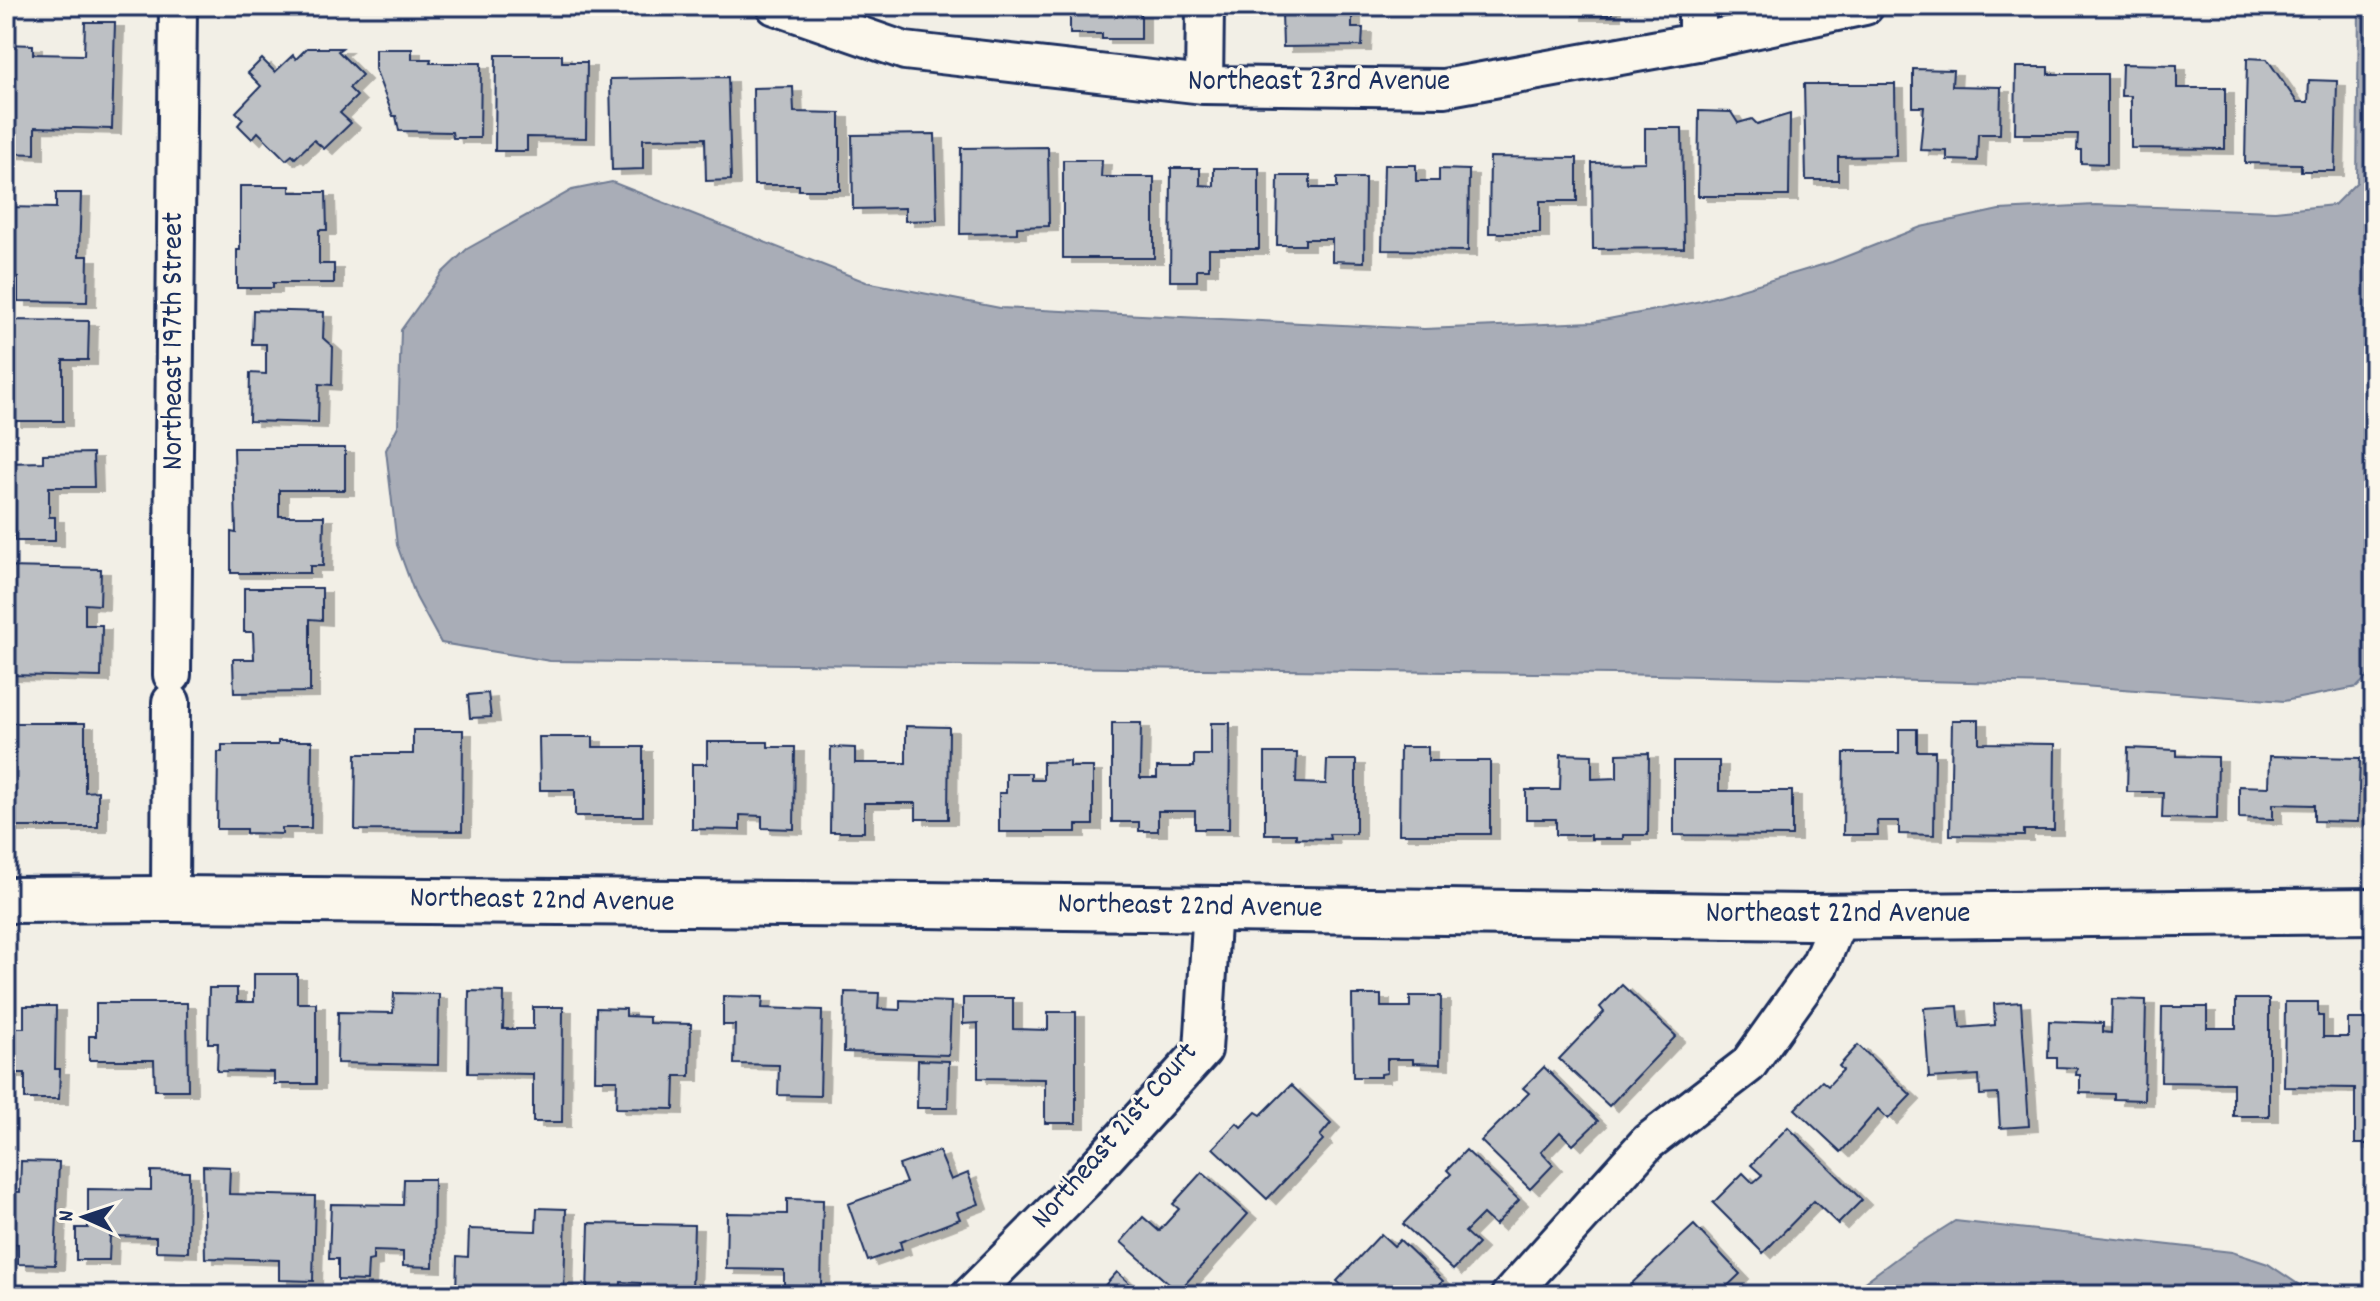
<svg xmlns="http://www.w3.org/2000/svg" width="2380" height="1301" viewBox="0 0 2380 1301" font-family="Dekko,sans-serif">
	<style>
		.water { fill: #a9adb7; stroke: #707b93; stroke-width: 2 }
		.building { fill: #bdc0c4; stroke: #1b2f5e; stroke-width: 2; filter: url(#shadow) }
		.lines { fill: none; stroke-linecap: round; stroke-linejoin: round }
		.street-casing { stroke: #1b2f5e; stroke-width: 42 }
		.secondary-casing { stroke: #1b2f5e; stroke-width: 50 }
		.street { stroke: #fbf7ec; stroke-width: 36 }
		.secondary { stroke: #fbf7ec; stroke-width: 44 }
		.labels { text-anchor: middle; dominant-baseline: central; stroke-width: 6; stroke-linejoin: round; paint-order: stroke }
		.street-label { font-size: 30px; fill: #1b2f5e; stroke: #fbf7ec }
	</style>
	<defs>
		<filter id="shadow"><feDropShadow dx="9" dy="5" stdDeviation="0" flood-color="#0004"/></filter>
	</defs>
	<rect width="100%" height="100%" fill="#f2efe6"/>
	<filter id="ink" filterUnits="userSpaceOnUse"><feTurbulence type="fractalNoise" baseFrequency=".0125" numOctaves="2"/><feDisplacementMap in="SourceGraphic" scale="16" xChannelSelector="R" yChannelSelector="G"/><feConvolveMatrix kernelMatrix="1 2 1 2 8 2 1 2 1" color-interpolation-filters="sRGB"/></filter>
	<g filter="url(#ink)">
		<!-- water -->
		<g class="water">
			<path d="M2359 6H2374V670L2357 687 2284 701 2055 684 1612 674 550 661 441 643 416 597 397 545 386 450 398 426 401 330 442 273 467 249 572 190 612 182 866 282 1000 308 1424 329 1593 322 1701 301 1832 262 1921 227 1999 210 2095 205 2275 211 2334 205 2357 182Z"/>
			<path d="M1955 1221 2232 1252 2268 1264 2314 1295H1847L1901 1255Z"/>
		</g>
		<!-- building -->
		<g class="building">
			<path d="M1070 6H1130V12H1141V39H1102V34H1070Z"/>
			<path d="M1297 6H1352V28H1363L1362 46 1283 47 1282 12H1297Z"/>
			<rect x="1573" y="6" width="39" height="9"/>
			<path d="M85 22H115L112 129 35 127V154L6 153V44L33 45V54L84 55Z"/>
			<path d="M307 48H342L338 51 362 75 349 88 357 96 340 113 351 123 324 149 314 140 295 158 292 155 286 160 258 132 252 139 238 125 243 119 236 112 261 86 248 73 262 59 275 72 293 55 296 59Z"/>
			<path d="M375 49H412V59H431L430 63H481L480 138H453L452 132 399 131 396 116H393L375 69Z"/>
			<path d="M496 55H562V62H587L586 138 527 137V151H495Z"/>
			<path d="M2247 58 2267 59 2297 102H2308L2309 80 2337 81 2335 171H2301V164L2245 163Z"/>
			<path d="M2122 64 2177 65V88H2225V149L2131 148V96H2121Z"/>
			<path d="M2016 67H2048V74H2107V164L2081 163V150H2077L2078 134H2015Z"/>
			<path d="M1913 69 1953 70 1952 86 2001 87 2000 134H1978L1977 161 1947 160V151L1920 150 1924 107H1913Z"/>
			<path d="M728 77 731 180 706 181 705 138 643 139V169L612 170 610 79Z"/>
			<path d="M1804 84H1895L1896 156 1838 157V180H1806Z"/>
			<path d="M793 87 794 112 840 113V190H799V185H754L753 88Z"/>
			<path d="M1699 111 1731 112 1738 123 1752 119 1757 124 1790 114 1789 196H1698Z"/>
			<path d="M1645 128H1682L1684 248 1593 249 1592 163 1645 162Z"/>
			<path d="M935 134 937 220 905 221V208L853 209 852 135Z"/>
			<path d="M1048 147 1049 226 1017 227V233L960 234 961 148Z"/>
			<path d="M1490 157 1577 158V201H1540V233H1489Z"/>
			<path d="M1063 160H1102L1101 177H1154V258H1063Z"/>
			<path d="M1384 165H1416V181H1439V169L1469 170 1468 251 1382 250Z"/>
			<path d="M1171 168H1200V185L1214 186V168H1259V249H1209V269H1197V281H1170Z"/>
			<path d="M1278 176H1310V188H1337V178H1365L1364 262 1332 261V239H1305V245H1277Z"/>
			<path d="M240 186H290V192H326L327 230H319V264H334V283H273V288H237V250H240Z"/>
			<path d="M56 193H81L79 256H88L87 302 18 301V278L6 277V207L56 208Z"/>
			<path d="M253 310 324 312 323 338 333 347 332 385 319 384 318 423 249 421 250 373 266 374V344H252Z"/>
			<path d="M6 320 89 321 88 360H63V421H12V400L6 399Z"/>
			<path d="M234 448H345V490H279V516H324L323 566H310V573H231V532L236 533Z"/>
			<path d="M93 453 94 487H49V517H55V541H15L14 518H6V463L43 462V454Z"/>
			<path d="M6 567 101 569 100 605 85 604V625H102L101 677 6 675Z"/>
			<path d="M244 588H322V620L310 619V692L234 693 233 659H254L253 632H244Z"/>
			<path d="M488 693 491 717 470 718 468 695Z"/>
			<path d="M1952 720H1979V743L2055 744 2054 830H2024V836L1950 835Z"/>
			<path d="M6 723H85V792L98 791V827H9Z"/>
			<path d="M1112 723H1141L1140 778H1157V767H1194V755H1211V723H1230L1229 829H1195V811H1158V831H1139V822H1112Z"/>
			<path d="M906 726 949 727 948 819H916V803H864V832H830L831 747 855 748V763H906Z"/>
			<path d="M1899 729H1917V751H1935L1934 835 1899 834V821H1877L1878 835H1843L1844 753H1899Z"/>
			<path d="M413 730H463L462 831 355 830 356 754H413Z"/>
			<path d="M539 737H593V747H643V816H575V790H540Z"/>
			<path d="M278 741H312L311 828H282V834L246 833V829H217L218 752H222V745H278Z"/>
			<path d="M707 742H768V747H795L794 829 762 828V816L740 815V830L692 829V764H707Z"/>
			<path d="M1400 747H1428V761H1490V834H1399Z"/>
			<path d="M2128 748 2177 750V756L2218 757 2217 819 2162 818 2163 792H2127Z"/>
			<path d="M1265 753H1297L1296 783 1326 784 1327 760H1356V834H1329L1330 839 1296 838V834H1265Z"/>
			<path d="M1649 753 1648 835H1623V839H1591V835H1556V819H1526V790H1560L1561 754 1592 755V779L1617 778V754Z"/>
			<path d="M2270 756 2360 758 2358 822 2314 821V805L2273 804V819L2239 818V786L2269 787Z"/>
			<path d="M1070 761V767H1093V825H1076V832H999V793H1006V773H1031V780H1043V762Z"/>
			<path d="M1674 761H1719V791H1792V836L1674 835Z"/>
			<path d="M254 974H297V1003H316V1084H274V1072L217 1071 218 1043H208L209 988H237V1002H254Z"/>
			<path d="M1622 985 1676 1036 1609 1106 1559 1059 1604 1012 1600 1007Z"/>
			<path d="M469 991 504 992 503 1029H533V1007H563L562 1122H533V1074L468 1073Z"/>
			<path d="M845 992 879 993 878 1009 900 1010V1000L951 1002 949 1055 844 1052Z"/>
			<path d="M394 993 439 994 438 1065 337 1063 338 1012 393 1013Z"/>
			<path d="M1352 995H1381V1007H1410V996H1441L1440 1064 1413 1063V1059H1387V1073L1381 1074V1077H1353Z"/>
			<path d="M723 996 763 997 762 1008 822 1010 820 1096 778 1095 779 1065 734 1064 735 1025H723Z"/>
			<path d="M963 998H1013V1029L1048 1030V1012H1076V1123H1045V1079L978 1078V1023L963 1024Z"/>
			<path d="M2112 999 2146 1000 2144 1100 2114 1099V1094L2080 1093V1075H2076L2077 1068 2057 1067V1058H2048L2049 1021 2103 1023V1032L2111 1033Z"/>
			<path d="M2236 999H2269V1116H2233V1083L2161 1082 2162 1007H2207V1028H2236Z"/>
			<path d="M2021 1002 2029 1126 2000 1128 1998 1094 1980 1095 1979 1075 1929 1078 1924 1008 1958 1006 1960 1028 1995 1025 1994 1004Z"/>
			<path d="M2285 1002H2318V1016H2323V1037H2348V1019H2374V1144H2355V1088L2284 1087Z"/>
			<path d="M96 1003H187L188 1090H155L154 1060H89V1036H96Z"/>
			<path d="M24 1006H56L55 1069H60L59 1099H25V1073H6V1028H24Z"/>
			<path d="M596 1008 626 1009V1016L649 1017V1023L691 1024 690 1076H675L674 1109 616 1108 617 1080H595Z"/>
			<path d="M1858 1045 1911 1095 1888 1119 1878 1109 1841 1152 1795 1109 1822 1081 1828 1086 1843 1070 1839 1066Z"/>
			<path d="M918 1060 949 1061 948 1108H917Z"/>
			<path d="M1544 1067 1598 1121 1573 1145 1560 1132 1541 1152 1553 1165 1530 1189 1481 1141 1529 1093 1523 1088Z"/>
			<path d="M1291 1085 1331 1123 1320 1136 1323 1140 1267 1199 1213 1148 1237 1123 1241 1127 1256 1112 1261 1115Z"/>
			<path d="M1788 1127 1862 1200 1838 1224 1814 1201 1763 1253 1713 1203 1743 1173 1753 1183 1762 1175 1751 1165Z"/>
			<path d="M1466 1150 1519 1200 1495 1225 1483 1214 1465 1232 1478 1244 1453 1270 1403 1224 1451 1174 1447 1170Z"/>
			<path d="M939 1151 951 1180 968 1173 979 1204 957 1212 960 1219 900 1242 902 1249 868 1261 848 1204 906 1183 899 1165Z"/>
			<path d="M21 1161 59 1162 55 1265 18 1264V1244L6 1243V1191L20 1192Z"/>
			<path d="M203 1166 230 1167 229 1194 315 1196 313 1281 279 1280V1260L205 1258Z"/>
			<path d="M151 1171 189 1172 188 1252 156 1251V1237L110 1236 109 1260H76V1228H88V1189L151 1190Z"/>
			<path d="M1202 1172 1248 1214 1178 1292 1121 1242 1143 1217 1159 1231 1179 1209 1173 1204Z"/>
			<path d="M404 1179H434L433 1267 403 1266V1252L373 1251V1260L368 1261 367 1281 338 1280V1259H329L331 1204 403 1205Z"/>
			<path d="M787 1199 823 1200 821 1286 784 1285V1270L726 1269 727 1213 787 1214Z"/>
			<path d="M537 1208 566 1209 564 1295 456 1294 457 1256 468 1257 469 1229 536 1231Z"/>
			<path d="M589 1223 694 1225 692 1291 640 1290 641 1283 621 1282 620 1295H587Z"/>
			<path d="M1694 1225 1740 1274 1718 1295H1641L1631 1284Z"/>
			<path d="M1381 1234 1394 1246 1400 1240 1443 1281 1430 1295H1352L1337 1281Z"/>
			<path d="M1117 1272 1142 1295H1100L1098 1293Z"/>
		</g>
		<g class="lines">
			<!-- street casing -->
			<g class="street-casing">
				<g id="street">
					<path d="M775 6 905 51 1204 85 1444 88 1697 42 1865 6"/>
					<path d="M1697 42V6"/>
					<path d="M1204 85 1205 6"/>
					<path d="M172 675 178 6"/>
					<path d="M170 899 171 702"/>
					<path d="M971 1295 1083 1182 1203 1050 1212 908"/>
					<path d="M1510 1295 1648 1142 1748 1065 1820 964 1840 916"/>
				</g>
			</g>
			<!-- secondary casing -->
			<g class="secondary-casing">
				<path id="secondary" d="M6 900 170 899 923 905 1807 917 2374 911"/>
			</g>
			<!-- street -->
			<use href="#street" class="street"/>
			<!-- secondary -->
			<use href="#secondary" class="secondary"/>
		</g>
	</g>
	<g class="labels">
		<!-- street labels -->
		<g class="street-label">
			<text x="1319" y="83">Northeast 23rd Avenue</text>
			<text transform="translate(175 341) rotate(-90)">Northeast 197th Street</text>
			<text transform="translate(542 902) rotate(1)">Northeast 22nd Avenue</text>
			<text transform="translate(1190 908) rotate(1)">Northeast 22nd Avenue</text>
			<text x="1838" y="915">Northeast 22nd Avenue</text>
			<text transform="translate(1116 1137) rotate(-49)">Northeast 21st Court</text>
		</g>
	</g>
	<!-- margin -->
	<rect width="2380" height="1301" fill="none" stroke="#fbf7ec" stroke-width="32"/>
	<rect x="16" y="16" width="2348" height="1269" fill="none" stroke="#1b2f5e" stroke-width="3" filter="url(#ink)"/>
	<!-- north arrow -->
	<g transform="translate(84 1217) rotate(273)" stroke="#fbf7ec" stroke-width="6" paint-order="stroke">
	<path d="M0-6L14 30L0 20L-14 30Z" fill="#1b2f5e"/>
	<text y="-12" font-size="22" font-weight="bold" text-anchor="middle" fill="#1b2f5e">N</text>
	</g>
</svg>
